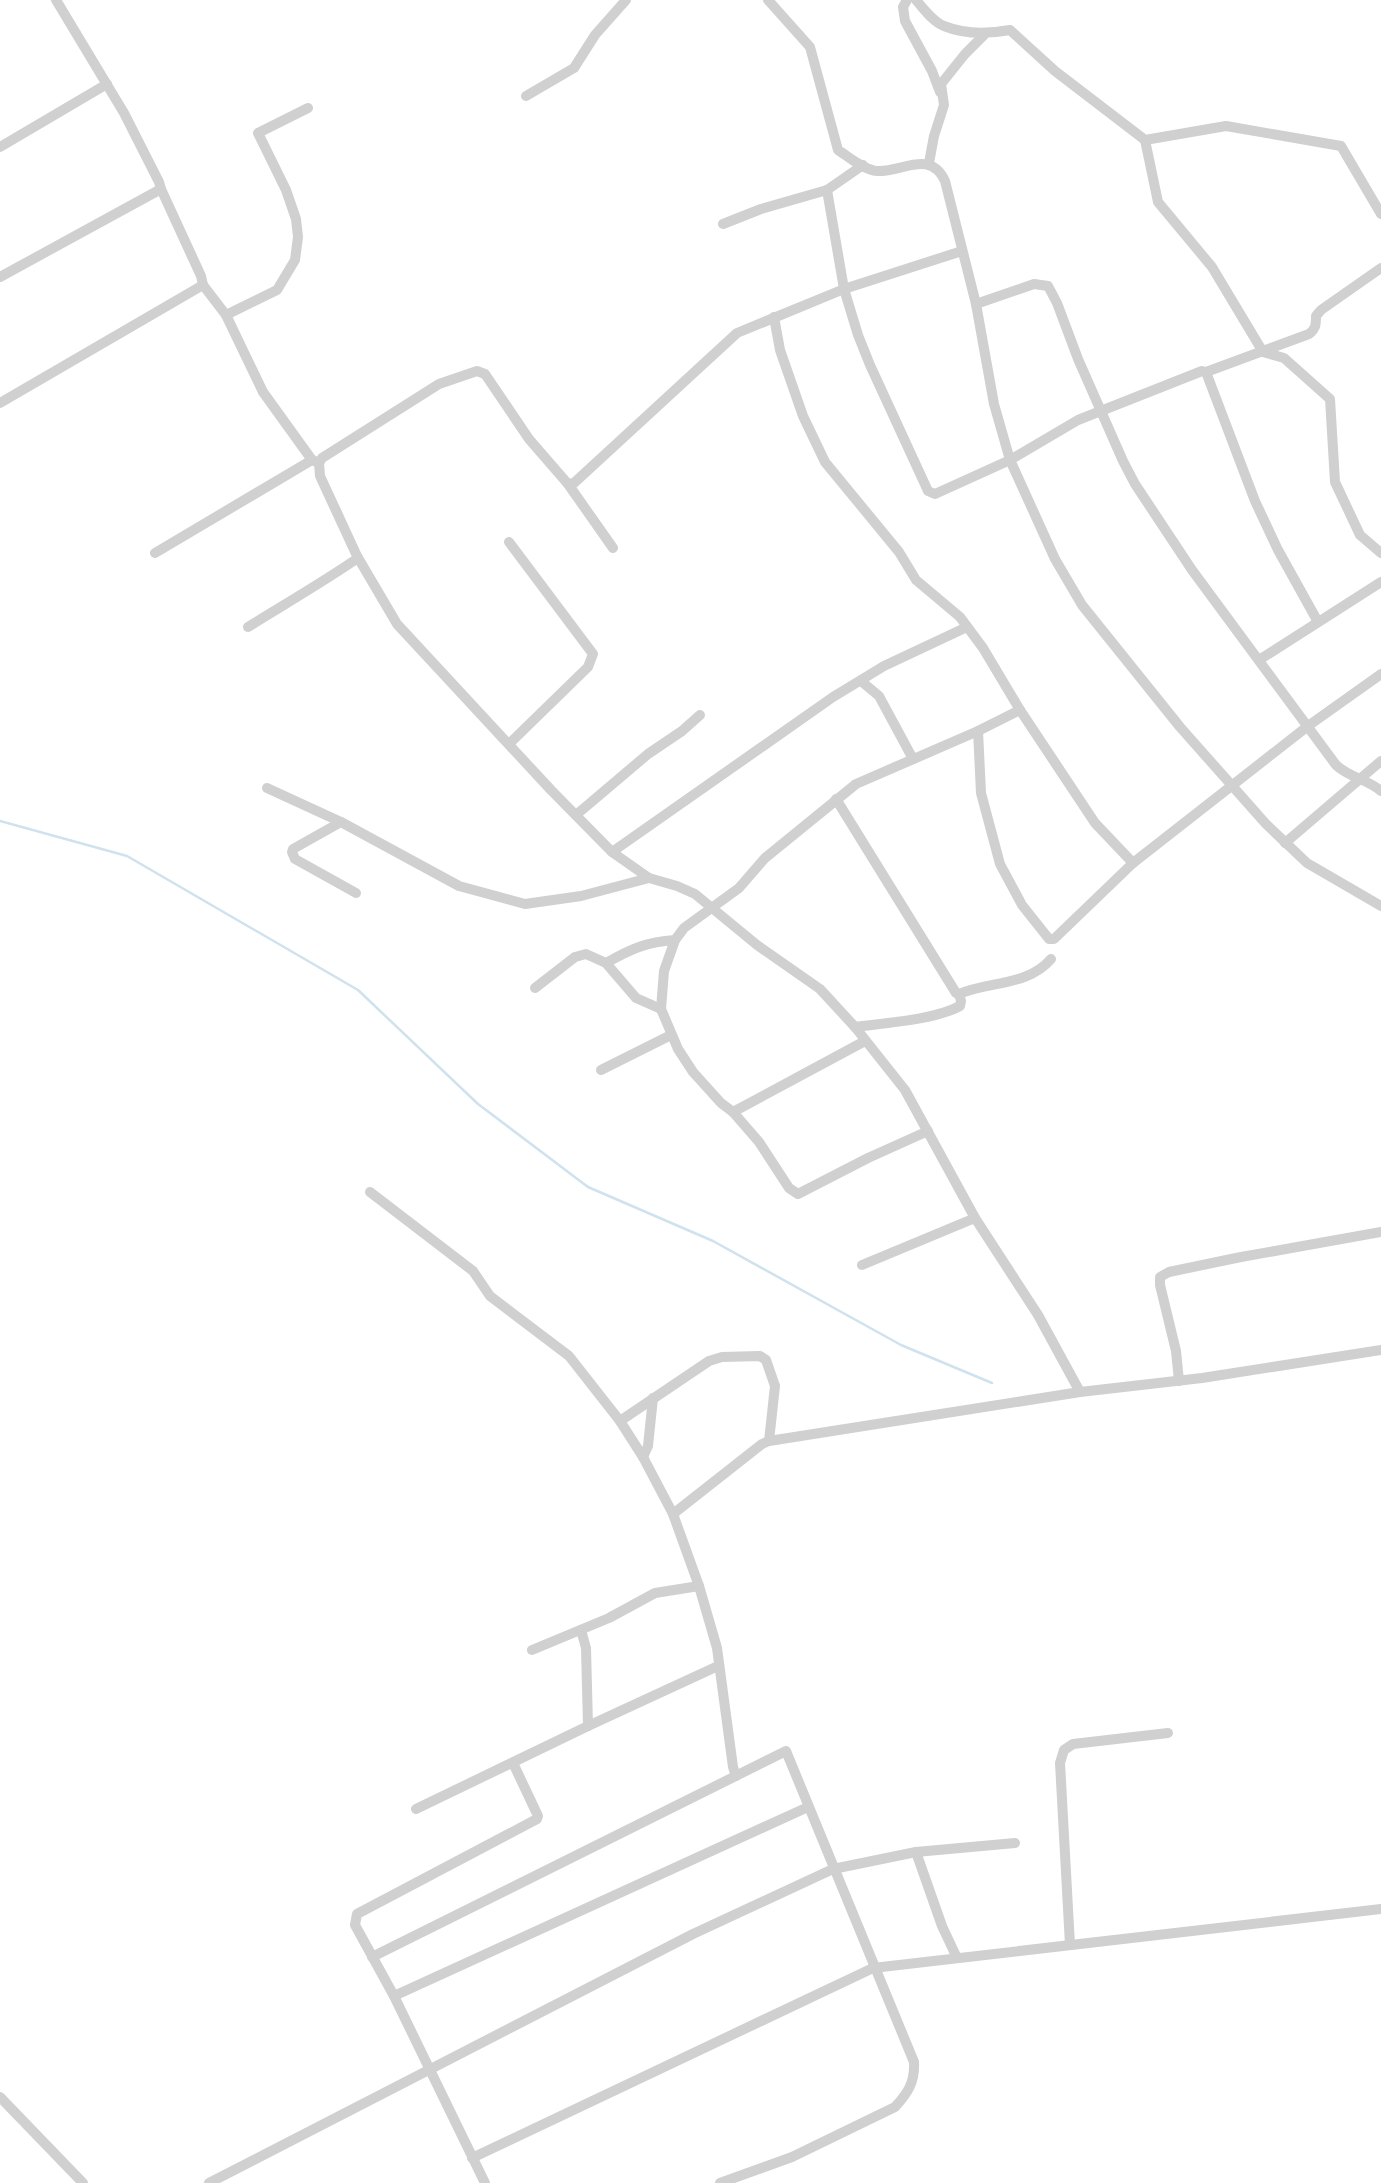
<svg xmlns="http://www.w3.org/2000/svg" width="1381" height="2183" viewBox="0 0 1381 2183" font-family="Arial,sans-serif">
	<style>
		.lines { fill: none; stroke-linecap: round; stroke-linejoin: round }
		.stream { stroke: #cfe2ee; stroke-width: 2.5 }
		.minor { stroke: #d0d0d0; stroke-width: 10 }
	</style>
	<rect width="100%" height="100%" fill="#fff"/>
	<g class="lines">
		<!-- stream -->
		<path class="stream" d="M0 821 127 856 358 990 478 1104 588 1187 713 1241 901 1345 992 1383"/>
		<!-- minor -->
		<g class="minor">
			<path d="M56 0 124 113 159 182 161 189 201 276 203 285 226 315 263 392 312 460"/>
			<path d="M768 0 810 47 838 150C849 157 864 170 877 171 903 172 930 149 945 181L976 304 994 404 1010 460 1055 559 1082 605 1180 727 1266 824 1307 863 1381 906"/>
			<path d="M907 0 903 7 905 21 932 71 940 92"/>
			<path d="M916 0C924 9 933 22 944 26 966 35 988 34 1010 30L1055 71 1145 140 1226 126 1341 146 1381 214"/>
			<path d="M526 96 574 68 595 35 626 0"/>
			<path d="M1145 140 1158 202 1212 267 1263 352 1284 358 1330 399 1335 482 1360 535 1381 553"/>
			<path d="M0 147 107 84"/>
			<path d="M929 163 934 136 944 105 941 84 965 54 984 35"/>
			<path d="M827 190 844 289 858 335 870 365 928 491 935 494 1010 460 1078 420 1202 371 1206 372 1209 380 1255 501 1278 550 1318 622"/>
			<path d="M723 224 761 209 827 190 863 165"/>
			<path d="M0 277 161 189"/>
			<path d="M976 304 1034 284 1048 286 1057 303 1078 359 1123 461 1135 484 1192 570 1336 765C1350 778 1367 779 1381 791"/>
			<path d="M226 315 277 290 295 260 298 237 296 219 286 190 258 133 308 108"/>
			<path d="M774 317 780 350 803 416 825 462 899 552 916 580 960 617 983 648 1020 710 1095 823 1133 863"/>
			<path d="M1206 372 1309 334C1316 329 1316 324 1316 316L1321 310 1381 268"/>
			<path d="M0 403 203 285"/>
			<path d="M568 484 574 483 737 333 844 289 962 251"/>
			<path d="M613 548 568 484 529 439 485 374 477 371 439 384 322 458 319 463 320 476 357 556 397 624 551 790 612 852 649 878 677 886 695 894 757 945 820 989 855 1027 905 1090 975 1218 1038 1315 1080 1392"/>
			<path d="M155 553 312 460 317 462"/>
			<path d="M248 627C285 604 323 582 358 558"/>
			<path d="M1259 660 1381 582"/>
			<path d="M861 681 879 696 913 759"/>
			<path d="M978 731 981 793 1000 864 1022 905 1049 939H1054L1133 863 1308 726 1381 674"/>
			<path d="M509 744 588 667 593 654 509 542"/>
			<path d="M267 788 341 822 459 886 525 904 581 896 649 878"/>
			<path d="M836 799 956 993 959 994C990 981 1028 986 1051 959"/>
			<path d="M576 815 648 754 682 731 700 715"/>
			<path d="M341 822 293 849 292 852 295 859 356 893"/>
			<path d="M1285 843 1381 761"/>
			<path d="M612 852 833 697 884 666 967 627"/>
			<path d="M606 963C631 949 646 942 675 940"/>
			<path d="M535 988 575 957 586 954 606 963 636 998 661 1009"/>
			<path d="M855 1027C885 1023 934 1020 960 1006L961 1001 959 994"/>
			<path d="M865 1041 733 1112 721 1103 693 1072 678 1049 661 1009 664 971 675 940 684 928 739 888 765 858 856 784 978 731 1020 710"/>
			<path d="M601 1070 671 1035"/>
			<path d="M733 1112 759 1142 789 1188 798 1194 868 1158 928 1131"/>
			<path d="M370 1192 473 1271 490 1296 569 1356 620 1421 643 1457 673 1514 699 1586"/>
			<path d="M862 1265 975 1218"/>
			<path d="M1179 1381 1176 1351 1160 1285V1277L1169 1272 1241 1257 1381 1232"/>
			<path d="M620 1421 709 1361 722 1357 760 1356 766 1360 775 1386 769 1441"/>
			<path d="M643 1457 648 1446 653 1398"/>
			<path d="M673 1514 762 1444 769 1441 1080 1392 1202 1378 1381 1350"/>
			<path d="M581 1630 586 1648 588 1726"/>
			<path d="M532 1650 609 1618 655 1593 699 1586 717 1648 733 1767 736 1776"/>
			<path d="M416 1809 588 1726 718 1666"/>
			<path d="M916 1852 942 1926 957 1958"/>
			<path d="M1070 1945 1060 1763 1064 1750 1073 1744 1168 1733"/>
			<path d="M372 1957 786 1751 914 2062C915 2082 908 2093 895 2107L792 2157 720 2183"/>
			<path d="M394 1996 808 1807"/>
			<path d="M0 2097 83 2183"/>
			<path d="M472 2158 873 1968 1381 1909"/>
			<path d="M209 2183 693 1934 833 1869 916 1852 1015 1843"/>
			<path d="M485 2183 394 1996 355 1925 357 1914 537 1819 538 1816 513 1763"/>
		</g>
	</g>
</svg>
